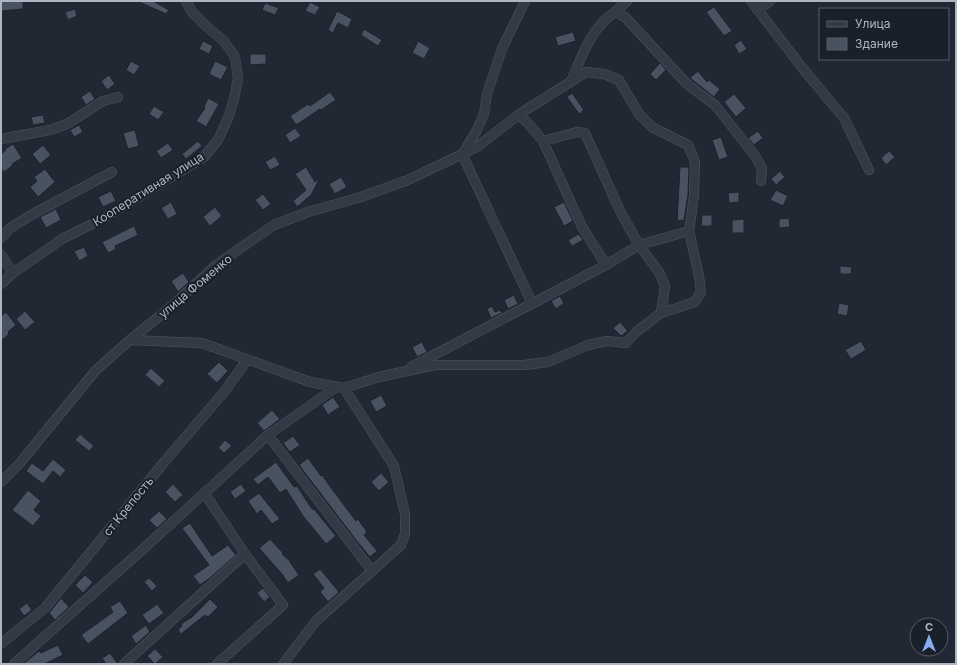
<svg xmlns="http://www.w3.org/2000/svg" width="957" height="665" viewBox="0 0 957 665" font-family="Inter,sans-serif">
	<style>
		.building { fill: #495260; stroke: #1b222b }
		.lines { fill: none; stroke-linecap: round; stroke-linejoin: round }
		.street-casing { stroke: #4e5560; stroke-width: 10 }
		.street { stroke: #343a45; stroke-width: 9 }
		.labels { text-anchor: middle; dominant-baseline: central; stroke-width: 4; stroke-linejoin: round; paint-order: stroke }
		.street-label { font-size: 12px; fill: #aeb5c2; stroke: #192029 }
	</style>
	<rect width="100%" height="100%" fill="#212834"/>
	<!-- building -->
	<g class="building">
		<path d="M1 1H23V9L1 11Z"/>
		<path d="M137 1H153L169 10 166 14Z"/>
		<path d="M310 2 320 7 315 15 305 11Z"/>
		<path d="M265 3 279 8 275 15 262 10Z"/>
		<path d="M714 7 732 31 724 36 706 12Z"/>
		<path d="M75 9 77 16 68 20 65 12Z"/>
		<path d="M337 11 352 19 348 28 338 23 333 33 328 30Z"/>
		<path d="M364 29 382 40 378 46 361 35Z"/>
		<path d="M573 32 576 41 558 46 555 37Z"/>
		<path d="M741 40 747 49 739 54 734 45Z"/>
		<path d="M203 41 213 46 209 54 199 49Z"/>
		<path d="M418 41 430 48 424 59 412 53Z"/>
		<path d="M250 54H266V64L250 65Z"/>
		<path d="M131 61 140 66 134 75 126 70Z"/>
		<path d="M215 61 228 67 221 80 209 74Z"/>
		<path d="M660 63 666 70 656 80 650 74Z"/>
		<path d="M698 71 707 82 709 80 720 89 714 97 690 78Z"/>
		<path d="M109 75 115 84 107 90 101 81Z"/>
		<path d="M90 91 95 99 86 105 81 97Z"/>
		<path d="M330 92 336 100 321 110 320 109 296 125 290 116 308 104 310 106Z"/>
		<path d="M572 93 584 110 579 114 567 97Z"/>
		<path d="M734 94 746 108 736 117 724 102Z"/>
		<path d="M208 98 219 104 206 127 196 121 205 108 204 107Z"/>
		<path d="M154 106 164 112 158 120 149 114Z"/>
		<path d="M43 115 45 123 33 125 31 117Z"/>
		<path d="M79 125 83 132 74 137 70 130Z"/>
		<path d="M295 128 301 136 290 143 285 135Z"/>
		<path d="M135 130 139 146 128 149 123 133Z"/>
		<path d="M758 131 763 138 754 145 748 138Z"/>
		<path d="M721 137 728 157 719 160 712 140Z"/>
		<path d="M198 141 202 146 186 159 182 154Z"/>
		<path d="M168 143 173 150 161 158 156 151Z"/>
		<path d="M13 144 22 158 12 164 13 165 4 172 1 168V154L6 150 5 149Z"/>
		<path d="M43 145 51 155 40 164 32 154Z"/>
		<path d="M889 151 895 157 886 165 881 158Z"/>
		<path d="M275 156 280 165 270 170 265 162Z"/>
		<path d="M306 167 315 182 320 178 310 197V196L297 207 293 201 306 190 295 174Z"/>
		<path d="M680 167H689L688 195 684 220 677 221Z"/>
		<path d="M45 169 55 182 38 197 30 187 37 181 34 177Z"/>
		<path d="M780 171 785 177 776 185 771 179Z"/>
		<path d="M341 177 347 187 335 194 329 184Z"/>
		<path d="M776 190 788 196 783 206 770 200Z"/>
		<path d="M111 191 116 201 103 207 98 197Z"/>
		<path d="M739 192V202L729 203 728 193Z"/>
		<path d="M263 194 271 204 263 210 255 200Z"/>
		<path d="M171 202 177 214 168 219 161 208Z"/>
		<path d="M564 202 573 221 564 226 554 207Z"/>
		<path d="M215 207 222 216 210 226 203 217Z"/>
		<path d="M56 209 61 220 46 228 40 217Z"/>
		<path d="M702 215H712V226H701Z"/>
		<path d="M789 218 790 227 779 228V219Z"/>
		<path d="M744 219V233H732V220Z"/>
		<path d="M134 226 138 235 115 246 116 249 108 253 102 242Z"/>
		<path d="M579 234 583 240 572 246 568 240Z"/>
		<path d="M84 247 88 256 79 261 74 251Z"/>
		<path d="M840 266 852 267 851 274H840Z"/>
		<path d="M183 273 189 282 178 292 171 281Z"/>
		<path d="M514 295 518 304 508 309 504 300Z"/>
		<path d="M560 296 564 303 556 309 551 301Z"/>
		<path d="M839 303 849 305 847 316 837 314Z"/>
		<path d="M492 306 495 312 500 310 502 313 491 318 487 309Z"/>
		<path d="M25 311 35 322 25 330 16 319Z"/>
		<path d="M6 312 16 325 8 332 9 334 1 341V316Z"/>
		<path d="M620 322 628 331 621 336 613 328Z"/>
		<path d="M861 341 866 350 851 359 845 350Z"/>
		<path d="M422 342 427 352 417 357 412 347Z"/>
		<path d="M219 362 228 371 217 383 207 374Z"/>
		<path d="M151 368 165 381 159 387 145 375Z"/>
		<path d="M381 395 387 406 376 412 370 401Z"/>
		<path d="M333 397 340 407 328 415 322 405Z"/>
		<path d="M272 410 280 419 264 431 257 423Z"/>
		<path d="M80 434 94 446 89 451 75 440Z"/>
		<path d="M293 436 300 445 290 452 283 443Z"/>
		<path d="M225 440 232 446 224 453 218 448Z"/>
		<path d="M308 458 321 476 322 475 332 489 356 521 358 519 367 532 364 535 377 551 370 557 356 540 299 465Z"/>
		<path d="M53 459 66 470 60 477 53 471 43 484 26 471 32 463 43 471Z"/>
		<path d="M276 462 294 487 297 486 312 509H314L336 536 326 544 303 516 286 489 280 493 268 477 258 485 253 479Z"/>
		<path d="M381 473 389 482 379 491 371 482Z"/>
		<path d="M173 484 183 495 175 502 165 492Z"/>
		<path d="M241 484 246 491 235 499 230 492Z"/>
		<path d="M28 490 41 501 34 510 41 516 33 526 12 510Z"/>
		<path d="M259 493 280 519 272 524 261 510 257 514 248 501Z"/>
		<path d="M159 511 167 519 157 528 149 520Z"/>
		<path d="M190 523 212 556 228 545 236 555 211 577 200 585 193 576 209 565 182 528Z"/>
		<path d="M270 539 283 553 282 554 291 562H290L299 575 288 583 282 574 259 548Z"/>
		<path d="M320 569 339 592 328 602 320 592 324 588 313 574Z"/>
		<path d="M85 575 93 582 83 593 75 585Z"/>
		<path d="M149 578 157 586 152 591 144 582Z"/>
		<path d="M263 588 270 597 264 602 257 593Z"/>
		<path d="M61 598 69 607 55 620 49 613Z"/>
		<path d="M210 599 218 607 208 617 205 615 181 634 178 630 182 626 181 624 192 617Z"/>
		<path d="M120 601 128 613 88 644 81 635 113 612 110 607Z"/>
		<path d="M27 603 32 610 24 616 19 609Z"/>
		<path d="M157 604 164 613 149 624 142 615Z"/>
		<path d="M146 625 150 632 136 644 131 636Z"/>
		<path d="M58 645 63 655 44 664H23L39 651 41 653Z"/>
		<path d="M155 649 163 657 155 664 147 656Z"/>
		<path d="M110 653 118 664H106L102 658Z"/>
	</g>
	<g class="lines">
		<!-- street casing -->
		<g class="street-casing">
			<g id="street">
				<path d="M751 1 804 70 844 118 869 170"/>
				<path d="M758 10 770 1"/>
				<path d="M615 12 627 1"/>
				<path d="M572 79C583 54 591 28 615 12L625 17 687 84 715 105 756 157 762 169 761 181"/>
				<path d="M518 115 527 122 543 141 582 227 606 265"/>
				<path d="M1 139 50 130 67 124 103 101 118 97"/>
				<path d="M543 141 577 132 585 133 620 211 639 245 659 272 665 286 661 313"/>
				<path d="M463 153 476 132 484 114 487 94 502 49 525 1"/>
				<path d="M462 154 532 303"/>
				<path d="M1 238 10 228 31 215 112 172"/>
				<path d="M1 255 13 273"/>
				<path d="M1 284 13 273 62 239 104 218 204 157 218 140 228 118 234 99 238 78 235 57 224 41 207 27 192 12 186 1"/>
				<path d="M130 340 202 343 310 382 344 388 394 466 405 514V534L401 545 316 621 283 664"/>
				<path d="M411 367 606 265 639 245 689 231"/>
				<path d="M268 435 372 571"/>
				<path d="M1 482 20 463 96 370 130 340 172 306 216 265 274 225 308 212 361 197 408 180 477 147 518 115 586 72 604 74 619 80 639 114 652 127 688 145 695 162 694 196 689 231 699 276 701 292 695 302 661 313 636 332 626 343 607 341 588 345 548 362 524 365H435L379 377 344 388"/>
				<path d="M1 644 45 608 165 461 224 392 247 360"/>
				<path d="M14 664 142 550 268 435 335 388"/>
				<path d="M124 664 245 554 205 494"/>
				<path d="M217 664 283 605 245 554"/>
			</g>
		</g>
		<!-- street -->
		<use href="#street" class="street"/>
	</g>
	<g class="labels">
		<!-- street labels -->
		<g class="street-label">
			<text transform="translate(148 189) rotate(-32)">Кооперативная улица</text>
			<text transform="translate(195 286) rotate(-40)">улица Фоменко</text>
			<text transform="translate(128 506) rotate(-51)">ст Крепость</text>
		</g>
	</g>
	<!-- border -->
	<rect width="957" height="665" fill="none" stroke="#aeb5c2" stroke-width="4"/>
	<!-- legend -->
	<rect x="819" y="8" width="130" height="52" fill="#192029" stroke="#555c66"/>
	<rect x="827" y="21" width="20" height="6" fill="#343a45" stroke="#555c66"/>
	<text x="855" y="28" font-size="12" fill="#aeb5c2">Улица</text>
	<rect x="827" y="38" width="20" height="12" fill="#495260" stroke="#555c66"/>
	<text x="855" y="48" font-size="12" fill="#aeb5c2">Здание</text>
	<!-- north arrow -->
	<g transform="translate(929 637)"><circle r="19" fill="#192029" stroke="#555c66"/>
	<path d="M0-3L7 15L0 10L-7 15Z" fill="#86acef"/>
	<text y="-6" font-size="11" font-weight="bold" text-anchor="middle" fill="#aeb5c2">С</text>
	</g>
</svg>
